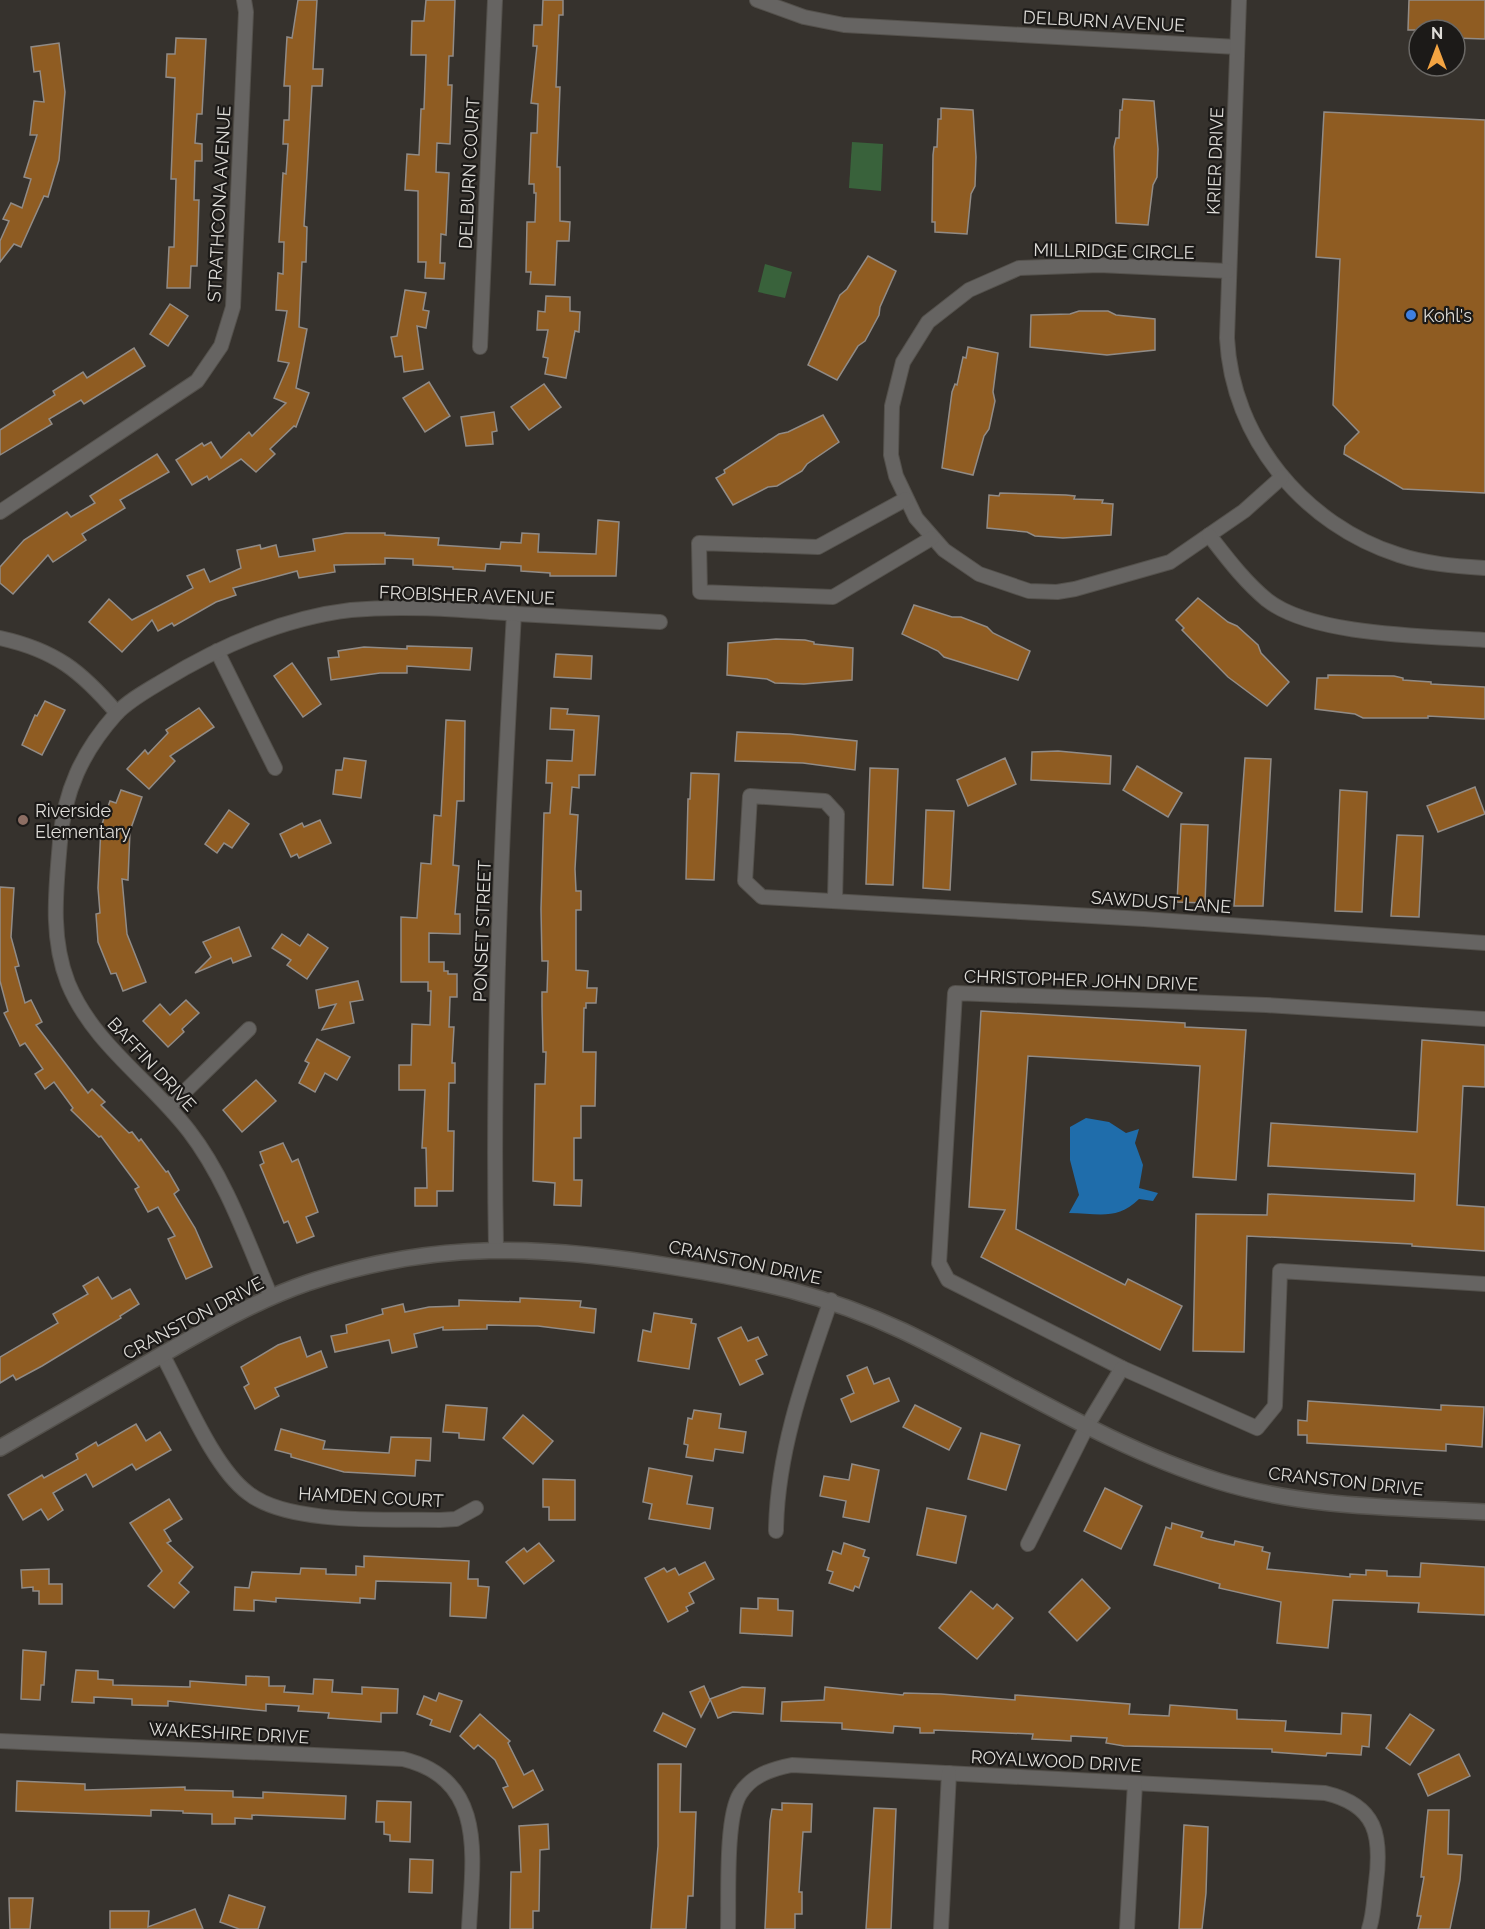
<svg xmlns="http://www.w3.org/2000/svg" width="1485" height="1929" viewBox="0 0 1485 1929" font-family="Raleway,sans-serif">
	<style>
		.green { fill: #39623b }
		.water { fill: #1f6dab }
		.building { fill: #8f5c22; stroke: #918b86; stroke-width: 1.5 }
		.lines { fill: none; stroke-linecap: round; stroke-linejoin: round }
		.minor-casing { stroke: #54514c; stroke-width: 16 }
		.tertiary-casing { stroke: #54514c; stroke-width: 18 }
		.minor { stroke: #666462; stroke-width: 14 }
		.tertiary { stroke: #666462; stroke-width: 15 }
		.shop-dot { fill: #3f7fe0; stroke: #1c1a18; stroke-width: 2 }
		.education-dot { fill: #8d6e63; stroke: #1c1a18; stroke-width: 2 }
		.labels { text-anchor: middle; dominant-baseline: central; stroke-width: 4.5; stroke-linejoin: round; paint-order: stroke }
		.street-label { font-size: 18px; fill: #dedcd8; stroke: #1c1a18 }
		.poi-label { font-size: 18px; fill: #dedcd8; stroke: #1c1a18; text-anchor: start }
	</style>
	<rect width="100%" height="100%" fill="#36322d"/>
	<!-- green -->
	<g class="green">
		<path d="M852 142 883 144 881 191 849 188Z"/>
		<path d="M765 264 792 272 785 298 758 292Z"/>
	</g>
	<!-- water -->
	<path class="water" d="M1086 1118 1109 1122 1126 1133 1139 1129 1135 1143 1143 1165 1139 1188 1158 1193 1153 1201 1139 1199C1117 1221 1097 1213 1069 1213L1079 1195 1070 1160V1127Z"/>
	<!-- building -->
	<g class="building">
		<path d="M298 0H317L313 69H323L322 86H312L304 226 307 227 306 262H302L299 327 307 329 296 388 309 393 296 427 294 426 270 449 275 454 256 472 241 459 209 480 207 476 192 485 176 460 202 443 204 446 211 442 221 458 249 432 252 436 286 403 274 398 289 363 278 361 287 311 276 310 278 273 283 274 284 242H279L283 173 286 174 288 144H283L284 120H289L290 86H284L287 37 292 38Z"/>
		<path d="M426 0H455L453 56H449L448 85H452L450 144 437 143 436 172 449 173 446 235 441 234 440 263H445L444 279 425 278 426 262H418V191L405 190 407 154 419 155 421 109H424L426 55H411L412 21H424Z"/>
		<path d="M543 0H563V15H559L556 87H560L557 167H560V221L570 222 569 241H557L555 285 530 284 531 272H526L527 222H535L536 193H534V184H529L531 133H537L538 104 531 103 537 46H533L534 25H542Z"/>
		<path d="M1409 0H1485V39L1455 38V30H1408Z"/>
		<path d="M176 38 206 39 202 114H197L195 143 202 144V161H195L194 200H199L197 266H191L190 288H167L169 247H174L176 179H171L175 78 166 77 167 54H175Z"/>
		<path d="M59 43 65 92 59 160 48 197 44 196 21 247 14 244 0 262V241L9 221 3 219 11 203 22 208 31 179 24 177 37 135H30L34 101 44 102 40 71 34 72 31 47Z"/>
		<path d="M1123 99 1154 101 1158 149 1157 177 1153 185 1148 225 1116 223 1114 147 1116 138H1119L1120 110H1122Z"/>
		<path d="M941 108 973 110 976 157 975 186 971 194 967 234 935 232V222H932L933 155 934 147H937L938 119H941Z"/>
		<path d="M1324 112 1485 120V493L1403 489 1344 454 1345 446 1359 432 1333 405 1340 259 1316 257Z"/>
		<path d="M868 256 896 271 880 307 879 315 865 341 858 346 837 380 808 365 840 295 847 289Z"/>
		<path d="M405 290 426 293 423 310 429 311 426 328 417 326 423 369 404 372 402 356 395 357 391 337 397 336Z"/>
		<path d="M546 296 570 297V311L580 312 579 332 575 331 566 378 545 374 548 358 543 357 548 330H537L538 311 545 312Z"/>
		<path d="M170 304 188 316 168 346 150 334Z"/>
		<path d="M1079 311H1108L1116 315 1155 319V350L1107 355 1030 347 1031 315 1070 314Z"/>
		<path d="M968 347 998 353 993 392 995 401 989 429 984 436 973 475 942 468 952 392 955 384 957 385 963 357 966 358Z"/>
		<path d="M134 348 145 366 84 404 81 400 49 419 52 424 0 455V430L55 395 53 391 83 372 87 378Z"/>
		<path d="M429 382 450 416 425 432 403 398Z"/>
		<path d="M544 384 561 407 529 430 511 407Z"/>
		<path d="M494 412 497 431 492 432 493 444 466 446 461 417Z"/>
		<path d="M823 415 839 442 807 464 802 471 777 486 768 487 733 505 716 478 725 473 724 470 779 434 788 432Z"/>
		<path d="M157 454 169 472 120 500 125 508 82 534 86 540 53 562 48 555 13 594 0 583V567L24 540 67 512 71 517 95 503 90 496Z"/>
		<path d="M1000 493 1066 495 1075 496 1074 499 1103 500 1102 503 1113 504 1111 535 1063 538 1035 536 1027 532 987 528 989 495 999 496Z"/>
		<path d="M598 520 619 522 616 576H550V573L521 571V566L486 564 485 571 453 569V567L413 565V559L385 558V564L334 565 335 572 299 578 297 571 233 588 236 595 216 602 174 626 172 623 158 631 152 620 122 652 89 622 109 599 132 620 193 588 187 576 204 569 210 582 241 568 237 550 260 545 261 549 276 545 279 557 315 551 313 539 346 533H385V535L439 538 438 545 500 549 501 542 521 543 522 533 539 534 538 552 596 554Z"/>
		<path d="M1198 598 1228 622 1237 626 1258 645 1261 653 1289 682 1267 706 1228 677 1182 630 1184 628 1176 620Z"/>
		<path d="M914 605 952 617H961L987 627 993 633 1030 651 1018 680 944 657 938 651 902 634Z"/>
		<path d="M776 639 805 640 814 642V644L853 648 852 680 804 684 775 683 767 679 727 675 728 643Z"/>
		<path d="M407 646 472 648 470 670 407 666V673H380L331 680 328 658 339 657 338 651 364 647 407 649Z"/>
		<path d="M556 654 592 656 591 679 554 677Z"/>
		<path d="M292 663 321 704 303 717 274 676Z"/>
		<path d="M1328 675 1394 676 1403 678V680L1431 682V684L1485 687V719L1428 716V718H1363L1355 714 1315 709 1317 678H1328Z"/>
		<path d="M45 701 65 710 42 755 22 745 35 715 37 716Z"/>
		<path d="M199 708 214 727 170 756 175 761 149 789 127 769 145 750 148 754 168 733 166 730Z"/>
		<path d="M551 708 568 709 567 714 599 716 595 775H579V788L572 787 570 814 578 815 575 869 576 891H581V910H576V970L588 971 587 988H597L596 1003H586V1008H584L583 1052H596L595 1106H581V1138H574V1180H582L581 1206 554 1205 555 1183 533 1181 535 1084H545L546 1052H543L542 1007V992H547L548 961H542L541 909 544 813H550L552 783H546L547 760 572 761 574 730 550 729Z"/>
		<path d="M446 720 465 721 464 801H457L453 865 459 866 455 914H460V934L429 933V962H444V971H448V974H457V997H450L449 1027H454L452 1063H455V1083H449L448 1131H454L453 1191H437V1206H415V1188H427L426 1148H422L425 1090H399V1065H411L412 1024 430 1025 431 991H428V982H401V917L417 918 421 863 431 864 434 815 441 816Z"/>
		<path d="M737 732 790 734 857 741 855 770 803 763 735 761Z"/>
		<path d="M1058 751 1111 756 1110 784 1031 780 1032 752Z"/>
		<path d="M344 758 366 761 361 798 333 794 336 770H342Z"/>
		<path d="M1005 758 1016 784 968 806 957 780Z"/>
		<path d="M1245 758 1271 759 1263 906H1234Z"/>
		<path d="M1137 766 1182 793 1168 817 1123 790Z"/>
		<path d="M870 768 898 769 893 885 866 884Z"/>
		<path d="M691 773 719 774 714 880 686 879 688 799H690Z"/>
		<path d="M1475 787 1485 814 1438 832 1427 806Z"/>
		<path d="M121 790 142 797 130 831 128 880 122 879 127 934 146 982 123 991 116 973 111 974 98 942 96 914 100 913 98 888 101 827 110 801 116 803Z"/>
		<path d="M1340 790 1367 792 1362 912 1335 911Z"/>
		<path d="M229 810 249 824 232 848 224 843 217 853 205 844Z"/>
		<path d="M926 810 954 811 950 890 923 888Z"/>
		<path d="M320 820 331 843 299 858 297 854 291 857 280 834 302 823 304 827Z"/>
		<path d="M1181 824 1208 825 1205 903 1177 902Z"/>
		<path d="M1397 835 1423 836 1419 917 1391 916Z"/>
		<path d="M0 887 14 888 11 937 19 966 15 967 25 1003 31 1000 42 1022 36 1025 88 1093 92 1089 105 1102 101 1105 129 1133 132 1132 139 1141 141 1139 166 1172 168 1171 179 1190 174 1194 195 1228 212 1267 186 1279 168 1239 175 1236 158 1207 148 1212 135 1189 139 1187 101 1136 99 1137 71 1110 73 1108 54 1082 45 1089 35 1074 43 1069 25 1043 20 1046 4 1013 8 1011 0 981Z"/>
		<path d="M239 927 251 956 233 963 231 958 195 973 211 957 203 942Z"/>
		<path d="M282 934 300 946 308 934 328 948 307 979 287 965 291 960 272 948Z"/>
		<path d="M358 981 363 1000 350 1002 354 1023 322 1030 336 1004 319 1008 316 990Z"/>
		<path d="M186 1000 199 1013 182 1029 184 1032 168 1047 143 1021 160 1004 170 1015Z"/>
		<path d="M981 1011 1185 1023V1027L1246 1030 1236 1180 1193 1177 1200 1066 1028 1056 1016 1229 1125 1285 1128 1279 1182 1306 1160 1350 981 1257 1005 1210 969 1207Z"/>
		<path d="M317 1039 350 1057 337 1080 325 1073 315 1092 299 1083 309 1063 305 1061Z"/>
		<path d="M1422 1040 1485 1045V1087L1463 1086 1457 1205 1485 1207V1251L1412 1246V1244L1247 1236 1244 1352 1193 1351 1196 1214 1267 1215 1268 1194 1414 1201 1415 1174 1268 1166 1271 1123 1417 1132Z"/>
		<path d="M256 1080 276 1101 242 1132 223 1110Z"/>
		<path d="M283 1143 292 1162 298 1159 318 1212 306 1217 314 1236 297 1243 288 1221 284 1223 260 1165 264 1163 260 1152Z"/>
		<path d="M98 1277 112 1299 130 1289 139 1304 120 1316 121 1318 42 1366 16 1380 13 1375 0 1383V1357L58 1323 53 1314 88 1294 83 1286Z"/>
		<path d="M520 1298 581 1301 580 1307 596 1309 594 1333 538 1326 487 1325V1329L443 1330V1327L414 1334 417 1347 392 1353 389 1340 335 1352 331 1336 347 1333 346 1325 383 1314 382 1309 403 1304 405 1312 429 1307 459 1306V1300L520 1302Z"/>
		<path d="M654 1313 692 1319 691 1323 696 1324 689 1369 638 1361 643 1330 651 1332Z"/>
		<path d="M741 1327 748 1341 758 1337 767 1355 756 1360 763 1374 740 1385 718 1338Z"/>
		<path d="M300 1337 307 1357 321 1351 327 1367 275 1388 279 1396 255 1409 244 1387 249 1384 241 1367 278 1345Z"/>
		<path d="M867 1367 874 1384 889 1378 899 1401 851 1422 841 1399 854 1393 847 1376Z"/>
		<path d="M1308 1401 1441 1410V1405L1484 1407 1482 1447 1446 1444V1451L1307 1443V1435H1298V1420L1307 1421Z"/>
		<path d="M446 1405 487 1408 484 1440 459 1438V1433L443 1432Z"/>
		<path d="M915 1405 961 1428 949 1450 903 1427Z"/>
		<path d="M694 1410 721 1414 719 1428 746 1432 743 1453 715 1449 713 1461 686 1457 688 1445 684 1444 688 1418 692 1419Z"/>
		<path d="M523 1415 553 1441 533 1464 503 1438Z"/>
		<path d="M136 1424 146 1441 160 1432 171 1450 136 1470 132 1464 93 1487 86 1474 53 1493 63 1510 48 1520 41 1509 23 1520 8 1495 42 1475 44 1478 78 1459 76 1454 96 1442 98 1446Z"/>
		<path d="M281 1429 325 1441 323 1449 389 1453 391 1437 431 1438 430 1461 416 1460 415 1476 344 1472 291 1457V1454L275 1450Z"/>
		<path d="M981 1433 1020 1445 1006 1490 968 1479Z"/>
		<path d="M852 1464 879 1470 869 1522 843 1517 846 1501 820 1496 824 1476 849 1480Z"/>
		<path d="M649 1468 692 1476 687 1504 713 1508 710 1529 649 1519 652 1504 643 1502Z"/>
		<path d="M543 1479 575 1480V1520H549V1507H543Z"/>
		<path d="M1105 1488 1142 1506 1121 1549 1084 1531Z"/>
		<path d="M169 1499 182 1519 164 1530 171 1541 167 1543 193 1567 179 1583 189 1592 174 1608 148 1586 162 1571 130 1523Z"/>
		<path d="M927 1508 966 1516 956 1563 917 1555Z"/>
		<path d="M1172 1523 1203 1532 1201 1537 1207 1539 1234 1545 1235 1541 1263 1547 1262 1551 1270 1553 1267 1569 1350 1577V1574L1366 1575V1570L1387 1571V1576L1420 1577 1421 1563 1485 1567V1615L1418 1612 1419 1603 1333 1600 1328 1648 1277 1643 1281 1602 1219 1588 1220 1584 1154 1565 1166 1527 1171 1529Z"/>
		<path d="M539 1543 554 1561 524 1584 506 1562 524 1548 527 1552Z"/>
		<path d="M844 1543 865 1550 863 1556 869 1558 859 1588 855 1586 853 1591 829 1583 833 1572 827 1570 833 1551 841 1554Z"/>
		<path d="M364 1556 469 1561 468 1579H478V1586L489 1587 486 1618 450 1616 451 1583 376 1581 375 1599 360 1598V1603L276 1598V1602L254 1600V1611L234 1610 235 1587 249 1588 252 1572 300 1574 301 1568 326 1569V1574L356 1575V1566L364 1567Z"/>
		<path d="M705 1562 714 1579 689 1593 694 1603 686 1607 688 1611 668 1622 645 1578 664 1568 667 1572 675 1568 679 1575Z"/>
		<path d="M49 1569V1584H62V1604H39V1591H33V1587L22 1588 21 1570Z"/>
		<path d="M1082 1579 1110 1608 1077 1641 1049 1612Z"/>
		<path d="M971 1591 993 1609 997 1604 1013 1618 977 1659 939 1628Z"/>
		<path d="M758 1598 778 1599V1610L793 1611 792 1636 740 1633 741 1608 758 1609Z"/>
		<path d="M23 1650 46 1652 44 1685H41L40 1700 21 1699Z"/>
		<path d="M76 1670 98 1671V1679L113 1680V1685L190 1687V1681L246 1685V1676L269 1677V1686H285L284 1692 313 1694 314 1679 333 1680 332 1692 362 1694V1687L398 1689 397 1713H381V1722L328 1718 329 1713 298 1711 299 1706 266 1704V1711L168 1701V1706L132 1705V1699L94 1697V1703L72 1702Z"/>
		<path d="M704 1686 710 1700 701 1717 690 1692Z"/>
		<path d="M742 1687 765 1688 763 1714 733 1712 718 1718 710 1699Z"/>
		<path d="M825 1687 903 1695 904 1693 941 1694 1015 1700V1695L1130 1704 1129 1714 1169 1716 1170 1705 1237 1710V1719L1286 1721 1285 1731 1341 1734 1342 1713 1371 1715 1369 1747 1362 1746 1361 1755 1327 1753 1326 1756 1272 1752V1749L1124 1746 1106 1743 1107 1738 1071 1736V1741L1032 1739 1033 1734 934 1730V1733H920V1728L894 1726 893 1733 842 1729V1723L781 1721 782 1702 824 1700Z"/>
		<path d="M439 1693 462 1701 450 1732 430 1725 432 1720 417 1714 424 1696 436 1701Z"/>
		<path d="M663 1713 695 1729 686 1747 654 1731Z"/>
		<path d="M480 1714 510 1741 508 1743 524 1775 533 1770 543 1790 513 1808 503 1788 508 1786 495 1760 478 1745 474 1749 460 1736Z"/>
		<path d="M1410 1714 1434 1730 1410 1765 1386 1748Z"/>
		<path d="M1459 1754 1470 1776 1428 1796 1418 1774Z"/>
		<path d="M658 1764H681L680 1812H696L693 1896H688L686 1929H651L658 1846Z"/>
		<path d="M17 1781 85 1784V1790L185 1787V1790L233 1791V1797L263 1798V1792L346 1796 345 1819 252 1815V1819L235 1818V1824H212V1814L183 1813V1811L151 1810V1816L16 1811Z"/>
		<path d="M377 1801 411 1802 410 1842 390 1841V1835L384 1834V1822H376Z"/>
		<path d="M782 1803 812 1804 811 1832H803L799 1892H802V1914H795V1929H765L770 1821 772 1809 782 1810Z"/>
		<path d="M874 1808 896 1809 891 1929H866Z"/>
		<path d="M1428 1810H1449L1448 1854 1462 1855 1460 1880 1450 1929H1418L1421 1916H1417L1424 1877H1421Z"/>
		<path d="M548 1824 549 1849 540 1850 539 1911H533V1929H510L511 1872H521L519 1826Z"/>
		<path d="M1184 1825 1208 1827 1206 1893 1202 1929H1179Z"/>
		<path d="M410 1859 433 1860 432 1893 409 1892Z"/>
		<path d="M229 1895 265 1907 258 1929H239L220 1922Z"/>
		<path d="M9 1898H33L30 1929H10Z"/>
		<path d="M195 1909 203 1929H110V1911H149L148 1927Z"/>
	</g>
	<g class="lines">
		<!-- minor casing -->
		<g class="minor-casing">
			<g id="minor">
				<path d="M757 0 804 17 844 25 1237 47"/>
				<path d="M1239 0 1227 338C1232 438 1304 525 1399 555 1426 564 1456 566 1485 568"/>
				<path d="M1228 271 1099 265 1019 268 969 290 928 322 903 362 892 406 891 455 896 476 916 518 944 550 979 574 1029 591 1057 592 1075 589 1170 562 1244 511 1282 477"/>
				<path d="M480 347 495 0"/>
				<path d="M906 499 818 547 699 543 700 592 833 597 932 538"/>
				<path d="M0 512 197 381 221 346 233 307 246 12 244 0"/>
				<path d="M1209 535C1227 558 1244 581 1267 600 1313 636 1427 636 1485 640"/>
				<path d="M0 638C55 650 81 671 117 713"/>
				<path d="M217 651 275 768"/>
				<path d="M835 900 837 814 825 801 750 796 745 881 762 897 1144 919 1485 943"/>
				<path d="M1485 1019 1266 1005 955 993 939 1263 948 1280 1122 1368 1257 1428 1275 1406 1280 1271 1485 1284"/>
				<path d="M169 1107 249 1029"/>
				<path d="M496 1249C492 1037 502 825 514 613"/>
				<path d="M271 1297C247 1241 226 1179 189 1131 150 1080 93 1044 68 983 50 937 56 890 60 842 64 792 82 752 116 714 128 701 146 691 161 682 218 647 283 618 351 610 406 605 462 610 518 614 565 617 613 619 660 622"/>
				<path d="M162 1354C184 1394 213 1467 248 1493 288 1525 389 1519 440 1520L456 1519 476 1508"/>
				<path d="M776 1531C777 1451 805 1375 831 1300"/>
				<path d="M1028 1544 1087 1426 1122 1368"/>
				<path d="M0 1741 403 1759C489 1780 472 1861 469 1929"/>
				<path d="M728 1929C729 1898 725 1818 740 1794 752 1775 772 1769 792 1765L1325 1793C1377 1805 1382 1836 1376 1883 1374 1898 1374 1914 1369 1929"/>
				<path d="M941 1929 949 1773"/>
				<path d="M1127 1929 1135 1783"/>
			</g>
		</g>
		<!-- tertiary casing -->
		<g class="tertiary-casing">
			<path id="tertiary" d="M0 1448C50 1419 101 1390 151 1361 202 1332 252 1302 307 1283 434 1240 545 1245 675 1267 758 1280 826 1295 903 1331 1008 1381 1107 1446 1218 1481 1304 1508 1396 1507 1485 1512"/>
		</g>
		<!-- minor -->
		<use href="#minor" class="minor"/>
		<!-- tertiary -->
		<use href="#tertiary" class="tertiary"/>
	</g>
	<!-- markers -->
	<circle class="shop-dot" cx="1411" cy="315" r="6"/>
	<circle class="education-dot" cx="23" cy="820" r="6"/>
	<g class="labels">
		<!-- street labels -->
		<g class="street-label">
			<text transform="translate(1104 21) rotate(3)">DELBURN AVENUE</text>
			<text transform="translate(1215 161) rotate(-88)">KRIER DRIVE</text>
			<text transform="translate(469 173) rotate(-87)">DELBURN COURT</text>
			<text transform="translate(219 204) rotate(-87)">STRATHCONA AVENUE</text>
			<text transform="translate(1114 251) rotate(1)">MILLRIDGE CIRCLE</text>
			<text transform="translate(467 595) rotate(2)">FROBISHER AVENUE</text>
			<text transform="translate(1161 902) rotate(4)">SAWDUST LANE</text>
			<text transform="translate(482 931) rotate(-88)">PONSET STREET</text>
			<text transform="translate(1081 980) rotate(2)">CHRISTOPHER JOHN DRIVE</text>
			<text transform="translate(152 1064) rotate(47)">BAFFIN DRIVE</text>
			<text transform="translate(745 1262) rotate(12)">CRANSTON DRIVE</text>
			<text transform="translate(193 1318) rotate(-28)">CRANSTON DRIVE</text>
			<text transform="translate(1346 1481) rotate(6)">CRANSTON DRIVE</text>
			<text transform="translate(371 1497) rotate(3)">HAMDEN COURT</text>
			<text transform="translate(229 1733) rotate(3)">WAKESHIRE DRIVE</text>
			<text transform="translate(1056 1761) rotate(3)">ROYALWOOD DRIVE</text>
		</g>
		<!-- poi labels -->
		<g class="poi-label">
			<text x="1423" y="315">Kohl's</text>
			<text x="35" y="810">Riverside<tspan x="35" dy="21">Elementary</tspan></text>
		</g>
	</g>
	<!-- north arrow -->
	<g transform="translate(1437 48)"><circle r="28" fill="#1c1a18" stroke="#6a6865" stroke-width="1.5"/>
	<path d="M0-4.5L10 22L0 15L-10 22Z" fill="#f3a442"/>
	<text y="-9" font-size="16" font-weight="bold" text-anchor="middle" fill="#dedcd8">N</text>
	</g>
</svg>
